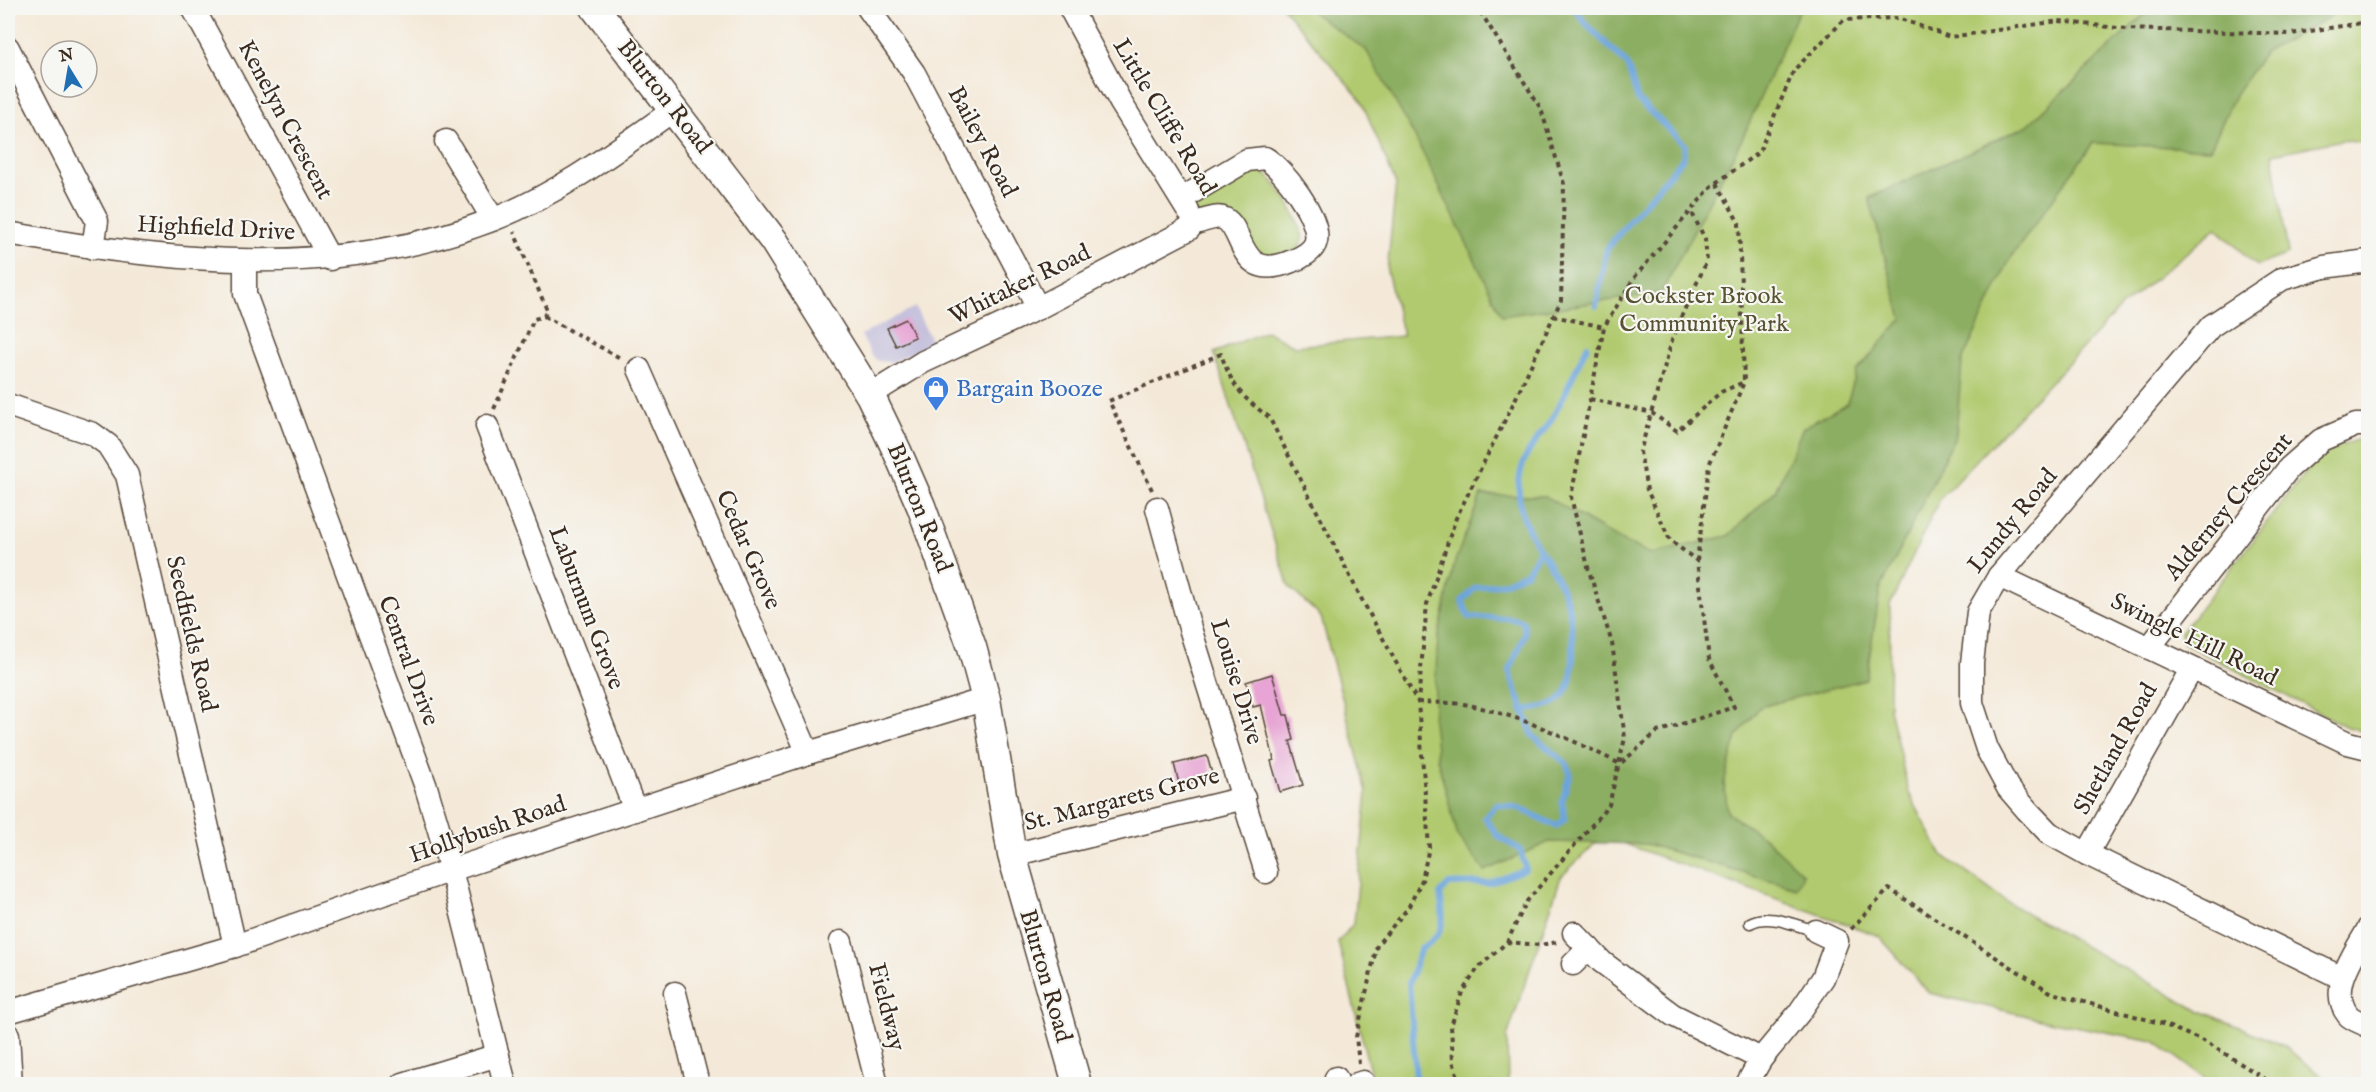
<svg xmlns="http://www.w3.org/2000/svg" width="2376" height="1092" viewBox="0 0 2376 1092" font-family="'IM FELL English',serif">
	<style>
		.industrial { fill: #c5c0db }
		.green { fill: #b1ca6f; stroke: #767a46; stroke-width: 1.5 }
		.forest { fill: #8cae62; stroke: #646c40; stroke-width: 1.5 }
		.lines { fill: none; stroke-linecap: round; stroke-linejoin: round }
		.stream { stroke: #6da5dc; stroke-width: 6 }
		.building { fill: #e7a4d4 }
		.service-casing { stroke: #57473a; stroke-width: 13 }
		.minor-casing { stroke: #57473a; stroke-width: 25 }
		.tertiary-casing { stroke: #57473a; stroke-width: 31 }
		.path { stroke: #57473a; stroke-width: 4; stroke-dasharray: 4.5 4.5; stroke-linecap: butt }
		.service { stroke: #fff; stroke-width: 10 }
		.minor { stroke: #fff; stroke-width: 22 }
		.tertiary { stroke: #fff; stroke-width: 28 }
		.labels { text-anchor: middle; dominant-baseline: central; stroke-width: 4.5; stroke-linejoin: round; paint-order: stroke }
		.street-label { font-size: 24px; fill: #3b2a1e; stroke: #f6f6f2 }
		.park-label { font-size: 24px; fill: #585232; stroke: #f6f6f2 }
		.shop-label { font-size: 24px; fill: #366cbe; stroke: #f6f6f2; text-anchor: start }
	</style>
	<rect width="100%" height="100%" fill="#f6f6f2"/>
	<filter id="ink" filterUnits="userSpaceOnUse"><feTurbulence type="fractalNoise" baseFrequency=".0167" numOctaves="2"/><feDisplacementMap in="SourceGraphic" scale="12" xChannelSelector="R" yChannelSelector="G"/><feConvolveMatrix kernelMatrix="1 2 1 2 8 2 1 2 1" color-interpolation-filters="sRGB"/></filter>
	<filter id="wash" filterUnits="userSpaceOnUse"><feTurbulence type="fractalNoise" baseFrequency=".008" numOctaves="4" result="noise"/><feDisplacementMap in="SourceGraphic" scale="24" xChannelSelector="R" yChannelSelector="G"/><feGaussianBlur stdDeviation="1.35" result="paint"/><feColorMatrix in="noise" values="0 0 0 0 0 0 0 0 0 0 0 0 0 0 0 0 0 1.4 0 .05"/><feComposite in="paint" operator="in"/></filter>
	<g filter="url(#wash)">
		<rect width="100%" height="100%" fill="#f4e9d8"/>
		<!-- industrial -->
		<path class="industrial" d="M915 307 932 342 893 362 878 361 871 355 861 335Z"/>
		<!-- green -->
		<g class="green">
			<path d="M1283 8H2368V144L2342 140 2273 154 2288 254 2257 266 2216 228 2121 307 1939 500 1890 605 1889 708 1909 793 1941 854 2007 902 2192 1007 2284 1046 2331 1084H2213L2154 1041 2053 1022 1929 993 1879 936 1603 836 1561 877 1507 1037 1508 1084H1343L1371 1075 1338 942 1354 923 1367 792 1321 617 1289 587 1214 353 1266 331 1295 346 1403 336 1387 271 1396 184 1361 100Z"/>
			<path d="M1258 169C1279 180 1297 215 1303 238L1298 250 1261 260 1233 223 1197 217 1187 205 1246 170Z"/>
			<path d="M2368 436V733L2345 726 2183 643 2181 633 2314 461 2337 447Z"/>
		</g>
		<!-- forest -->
		<g class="forest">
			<path d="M1306 8H1800L1742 139 1661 293 1502 316 1415 137 1366 50Z"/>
			<path d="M2151 8H2368V12L2342 10 2265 52 2236 93 2210 149 2093 143 2010 259 1962 361 1956 434 1880 590 1866 679 1760 707 1737 736 1724 783 1728 813 1764 837 1803 874 1797 888 1646 844 1549 842 1485 871 1458 837 1437 758 1433 721 1438 638 1455 561 1481 495 1545 496 1622 541 1651 554 1728 536 1775 491 1803 428 1847 403 1857 371 1902 319 1869 198 2028 125Z"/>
		</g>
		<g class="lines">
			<!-- stream -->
			<g class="stream">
				<path d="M1574 8 1587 25 1627 64 1638 100 1685 145 1683 158 1607 248 1596 306"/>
				<path d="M1522 709C1533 710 1551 707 1561 698 1579 681 1574 618 1565 596 1551 556 1516 532 1519 484 1521 454 1536 443 1551 420 1565 396 1575 370 1587 346"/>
				<path d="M1412 1084 1416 1080 1409 983 1421 948C1447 934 1444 920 1440 894L1449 884 1490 883 1526 869 1520 850 1498 836 1485 818 1496 804 1519 808 1556 826 1565 819 1562 802 1570 773 1566 763 1533 736 1509 672 1525 634 1523 621C1504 615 1488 619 1469 617L1462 601 1475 588 1504 583 1527 572 1540 550"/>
			</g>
		</g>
		<g id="blocks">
			<!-- building -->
			<g class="building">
				<path d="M906 319 915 337 896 346 887 328Z"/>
				<path d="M1272 674 1284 715H1288L1294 740 1290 741 1303 785 1280 792 1271 761 1274 760 1261 705 1253 707 1246 682Z"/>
				<path d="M1207 756 1213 777 1180 787 1174 764Z"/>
			</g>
		</g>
	</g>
	<g filter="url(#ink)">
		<use href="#blocks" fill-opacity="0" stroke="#57473a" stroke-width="1.5"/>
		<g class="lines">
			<!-- service casing -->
			<g class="service-casing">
				<path id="service" d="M1750 923C1769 912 1796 926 1816 931"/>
			</g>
			<!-- minor casing -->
			<g class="minor-casing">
				<g id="minor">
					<path d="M193 8 330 259"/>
					<path d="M868 8 914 73 1038 308"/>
					<path d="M1070 8 1121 103 1188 211"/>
					<path d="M8 48 97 221 93 248"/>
					<path d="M446 141 493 219"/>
					<path d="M1181 199 1247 160 1265 158C1283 168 1321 219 1316 241 1314 251 1301 258 1292 261 1238 284 1245 230 1225 219 1216 214 1203 222 1194 223"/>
					<path d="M8 233C170 263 335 280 492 220 559 194 617 150 675 109"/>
					<path d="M245 262V294L426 787 451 870 505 1084"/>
					<path d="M639 369 808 753"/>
					<path d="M870 395 923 362 1038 308 1189 229 1194 223"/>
					<path d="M8 405 93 434 108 445 127 475 235 946"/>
					<path d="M487 426 635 810"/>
					<path d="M1157 508 1190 628 1266 872"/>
					<path d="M1999 576 2348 743 2368 748"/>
					<path d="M2149 648 2289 468 2321 440 2356 425H2368"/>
					<path d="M2087 854 2191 670"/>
					<path d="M1012 855 1244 798"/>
					<path d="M2368 929C2356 952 2327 989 2348 1015 2352 1020 2363 1023 2368 1026"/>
					<path d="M1574 933 1602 962 1673 1015 1761 1059"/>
					<path d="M841 942 877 1084"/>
					<path d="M1573 964 1589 948"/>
					<path d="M2342 978 2087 854 2049 833 2027 810 2008 788 1987 749 1972 703V663L1978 612 1999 576 2211 326 2282 279 2324 267 2368 261"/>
					<path d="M675 993 698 1084"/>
					<path d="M8 1012 235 946 451 870 808 753 986 699"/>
					<path d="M8 1035 11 1084"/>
					<path d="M1336 1078 1338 1084"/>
					<path d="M403 1084 498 1055"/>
					<path d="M1357 1084 1363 1082"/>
					<path d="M1747 1084 1761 1059 1799 1013 1823 978 1837 941 1816 931"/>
				</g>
			</g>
			<!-- tertiary casing -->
			<g class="tertiary-casing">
				<path id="tertiary" d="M595 8 774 241 870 395 897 451 921 506 972 647 986 699 1012 855 1077 1084"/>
			</g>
			<!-- path -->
			<g class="path">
				<path d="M544 316 622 359"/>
				<path d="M1553 316 1604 327"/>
				<path d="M1590 399 1652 413 1677 431 1721 392 1744 382"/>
				<path d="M494 409 534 319 544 316 547 310 514 232"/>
				<path d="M1152 490 1109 401 1221 354C1232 386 1242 398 1269 417L1361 598 1417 701"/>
				<path d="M1697 561 1709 465 1744 382 1739 223 1717 183"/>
				<path d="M1418 702C1434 703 1453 702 1469 705 1526 718 1569 738 1620 764L1657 732 1734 707 1709 659 1697 561 1670 540 1647 490 1640 452 1675 330 1707 261 1705 239 1691 211"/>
				<path d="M1851 929 1889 889 2052 993 2163 1024 2208 1043 2273 1084"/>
				<path d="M1507 942 1539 945 1558 942"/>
				<path d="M1359 1064 1356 1037 1377 945 1408 908 1422 880 1429 847 1418 702 1427 604 1456 518 1515 400 1561 300 1564 184 1541 109 1478 8"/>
				<path d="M1460 1084 1453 1061 1451 1026 1462 992 1478 968 1507 942 1527 901 1609 805 1625 738 1612 643 1589 571 1571 497 1604 327 1634 278 1711 187 1759 152 1794 70 1844 20 1898 18 1950 37 2059 21 2126 29 2291 34 2361 23 2368 27"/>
			</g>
			<!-- service -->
			<use href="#service" class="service"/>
			<!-- minor -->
			<use href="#minor" class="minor"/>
			<!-- tertiary -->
			<use href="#tertiary" class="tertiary"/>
		</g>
	</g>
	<!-- icons -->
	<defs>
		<g id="shop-pin" transform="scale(1.35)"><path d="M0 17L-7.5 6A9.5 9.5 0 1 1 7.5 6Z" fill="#3f7fe0" stroke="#f6f6f2"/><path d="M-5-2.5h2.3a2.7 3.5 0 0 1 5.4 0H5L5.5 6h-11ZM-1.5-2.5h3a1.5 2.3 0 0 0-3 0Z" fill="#fff"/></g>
	</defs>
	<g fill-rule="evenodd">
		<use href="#shop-pin" x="936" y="389"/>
	</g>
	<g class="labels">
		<!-- street labels -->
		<g class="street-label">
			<text transform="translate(664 97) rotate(52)">Blurton Road</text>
			<text transform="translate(1164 117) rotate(59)">Little Cliffe Road</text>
			<text transform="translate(285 120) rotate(62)">Kenelyn Crescent</text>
			<text transform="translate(982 142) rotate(62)">Bailey Road</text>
			<text transform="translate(216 229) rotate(3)">Highfield Drive</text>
			<text transform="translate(1020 285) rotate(-26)">Whitaker Road</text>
			<text transform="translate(2229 507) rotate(-50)">Alderney Crescent</text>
			<text transform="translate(919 508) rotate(68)">Blurton Road</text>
			<text transform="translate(2013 521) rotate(-51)">Lundy Road</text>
			<text transform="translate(748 550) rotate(66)">Cedar Grove</text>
			<text transform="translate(586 608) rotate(69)">Laburnum Grove</text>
			<text transform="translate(191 634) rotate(77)">Seedfields Road</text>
			<text transform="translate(2194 640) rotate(26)">Swingle Hill Road</text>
			<text transform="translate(408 661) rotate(70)">Central Drive</text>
			<text transform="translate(1236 682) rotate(73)">Louise Drive</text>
			<text transform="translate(2116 749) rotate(-61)">Shetland Road</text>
			<text transform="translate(1122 800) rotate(-14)">St. Margarets Grove</text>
			<text transform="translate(488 830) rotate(-19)">Hollybush Road</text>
			<text transform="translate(1045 976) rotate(74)">Blurton Road</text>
			<text transform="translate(886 1007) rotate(76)">Fieldway</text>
		</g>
		<!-- park labels -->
		<g class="park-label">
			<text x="1704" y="296">Cockster Brook<tspan x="1704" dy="28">Community Park</tspan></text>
		</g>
		<!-- shop labels -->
		<g class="shop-label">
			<text x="956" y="389">Bargain Booze</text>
		</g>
	</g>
	<!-- margin -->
	<rect width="2376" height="1092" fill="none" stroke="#f6f6f2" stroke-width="30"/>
	<!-- north arrow -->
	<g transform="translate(69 69) rotate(349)"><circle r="28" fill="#f6f6f2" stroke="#aba49d" stroke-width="1.5"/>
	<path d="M0-4.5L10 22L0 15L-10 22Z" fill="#1f6fb2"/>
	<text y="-9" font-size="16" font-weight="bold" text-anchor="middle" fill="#3b2a1e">N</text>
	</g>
</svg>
